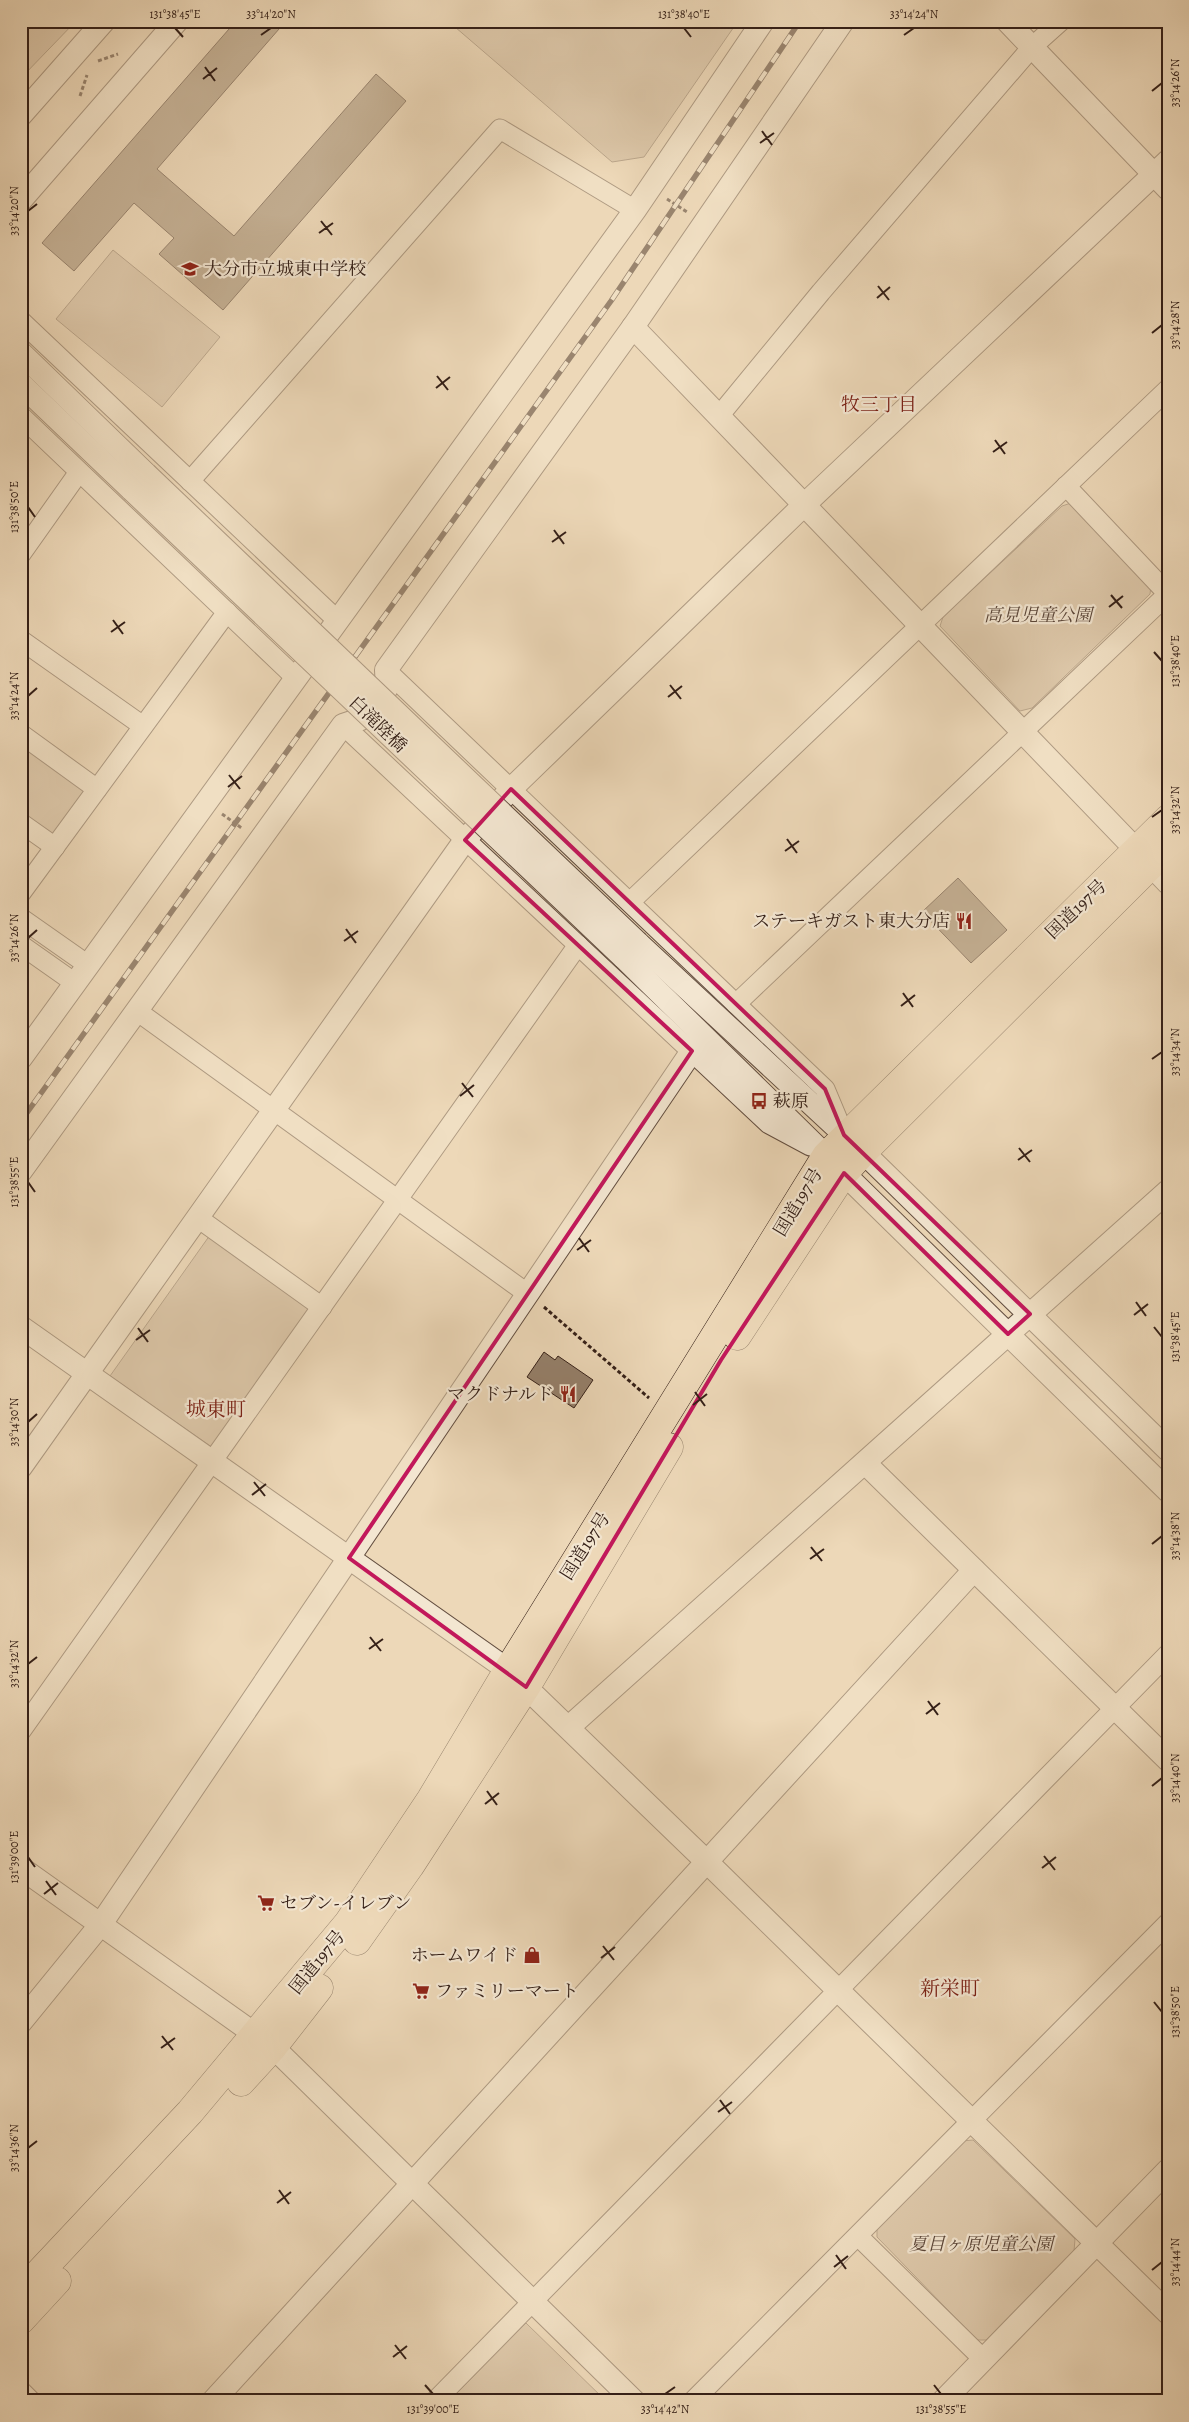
<svg xmlns="http://www.w3.org/2000/svg" width="1189" height="2422" viewBox="0 0 1189 2422" font-family="Alegreya,'Noto Serif JP',serif">
	<style>
		.green { fill: #ceb99d; stroke: #826c5a }
		.building { fill: #95806b; stroke: #352018 }
		.lines { fill: none; stroke-linecap: round; stroke-linejoin: round }
		.minor-casing { stroke: #634e40; stroke-width: 21 }
		.tertiary-casing { stroke: #634e40; stroke-width: 24 }
		.trunk-casing { stroke: #352018; stroke-width: 29 }
		.path { stroke: #352018; stroke-width: 3; stroke-dasharray: 4 2.5; stroke-linecap: butt }
		.minor { stroke: #f3e6d1; stroke-width: 19 }
		.tertiary { stroke: #f3e6d1; stroke-width: 22 }
		.trunk { stroke: #edd8b8; stroke-width: 28 }
		.rail-casing { stroke: #352018; stroke-width: 5.5 }
		.rail { stroke: #f3e6d1; stroke-width: 4; stroke-dasharray: 11; stroke-linecap: butt }
		.tertiary-bridge-casing { stroke: #634e40; stroke-width: 24; stroke-linecap: butt }
		.tertiary-bridge { stroke: #f3e6d1; stroke-width: 22 }
		.marked { fill: none; stroke: #c2185b; stroke-width: 4; stroke-linejoin: round }
		.ticks { fill: none; stroke: #352018; stroke-width: 2 }
		.labels { text-anchor: middle; dominant-baseline: central; stroke-width: 4.5; stroke-linejoin: round; paint-order: stroke }
		.poi-label { font-size: 18px; fill: #352018; stroke: #f3e6d1; text-anchor: start }
		.park-label { font-size: 18px; font-style: italic; fill: #5b4639; stroke: #f3e6d1 }
		.street-label { font-size: 18px; fill: #352018; stroke: #f3e6d1 }
		.neighbourhood-label { font-size: 19px; fill: #7a1f14; stroke: #f3e6d1 }
		.quarter-label { font-size: 20px; fill: #7a1f14; stroke: #f3e6d1 }
		.neatline { fill: none; stroke: #352018; stroke-width: 2 }
		.ticks-label { font-size: 12px; text-anchor: middle; fill: #352018 }
	</style>
	<rect width="100%" height="100%" fill="#edd8b8"/>
	<filter id="stains"><feTurbulence type="fractalNoise" baseFrequency=".004" numOctaves="4"/><feColorMatrix values="0 0 0 0 .2 0 0 0 0 .09 0 0 0 0 .02 0 0 0 .5 -.17"/></filter>
	<radialGradient id="worn" r=".72"><stop offset=".6" stop-color="#630" stop-opacity="0"/><stop offset="1" stop-color="#630" stop-opacity=".3"/></radialGradient>
	<!-- green -->
	<g class="green">
		<path d="M21 21H76L21 78Z"/>
		<path d="M448 21H738L644 157 612 162Z"/>
		<path d="M113 250 220 337 162 407 56 319Z"/>
		<path d="M1071 503 1151 585 1150 594 1032 708 1020 711 940 626 943 617 1062 506Z"/>
		<path d="M21 741 84 786 86 796 58 835 49 836 21 816Z"/>
		<path d="M210 1235 312 1307 213 1448 110 1376Z"/>
		<path d="M973 2140 1075 2239 1074 2251 986 2340H977L877 2237V2228L962 2141Z"/>
		<path d="M526 2323 606 2401H449Z"/>
	</g>
	<!-- building -->
	<g class="building">
		<path d="M236 21H286L157 169 234 236 376 74 406 101 223 310 159 254 174 238 134 203 74 271 42 243Z"/>
		<path d="M958 878 1007 930 971 963 922 912Z"/>
		<path d="M544 1352 555 1360 558 1356 593 1380 574 1408 527 1377Z"/>
	</g>
	<g class="lines">
		<!-- minor casing -->
		<g class="minor-casing">
			<g id="minor">
				<path d="M21 321 337 620"/>
				<path d="M21 416 295 677"/>
				<path d="M719 416 821 292 1032 47 1061 21"/>
				<path d="M190 481 500 129 635 210"/>
				<path d="M21 554 79 472"/>
				<path d="M21 640 143 726"/>
				<path d="M386 670 825 1089 843 1132"/>
				<path d="M343 725 769 1124 810 1146"/>
				<path d="M21 734 97 789"/>
				<path d="M21 823 55 847"/>
				<path d="M21 893 227 612"/>
				<path d="M630 902 1168 389"/>
				<path d="M21 918 88 965"/>
				<path d="M21 945 75 983"/>
				<path d="M736 1004 1168 594 1066 486"/>
				<path d="M137 1011 528 1294"/>
				<path d="M198 1218 322 1307"/>
				<path d="M21 1731 578 945"/>
				<path d="M858 2236 983 2359"/>
				<path d="M435 2401 1168 1654"/>
				<path d="M693 2401 1168 1923"/>
			</g>
		</g>
		<!-- tertiary casing -->
		<g class="tertiary-casing">
			<g id="tertiary">
				<path d="M1007 21 1168 189"/>
				<path d="M21 115 104 21"/>
				<path d="M21 200 177 21"/>
				<path d="M633 327 1168 883"/>
				<path d="M21 353 146 474"/>
				<path d="M21 384 132 490"/>
				<path d="M638 943 863 1152 1168 1450"/>
				<path d="M623 957 1168 1491"/>
				<path d="M21 1058 635 210 763 21"/>
				<path d="M21 1171 343 725 361 719 387 688 386 670 633 327 843 21"/>
				<path d="M21 1327 508 1670 707 1862 1168 2313"/>
				<path d="M865 1463 1168 1760"/>
				<path d="M21 1467 465 840 511 789 804 505 1168 161"/>
				<path d="M569 1727 1168 1191"/>
				<path d="M21 1868 273 2047 634 2401"/>
				<path d="M21 2022 101 1924 692 1051"/>
				<path d="M21 2393 29 2401"/>
				<path d="M213 2401 974 1570"/>
				<path d="M943 2401 1168 2170"/>
			</g>
		</g>
		<!-- trunk casing -->
		<g class="trunk-casing">
			<g id="trunk">
				<path d="M737 1336 844 1173 863 1152 1168 848"/>
				<path d="M357 1941 410 1866 526 1687 669 1447"/>
				<path d="M241 2082 273 2047 319 1988"/>
				<path d="M21 2292 190 2112 348 1923 431 1799 508 1670 826 1156 1168 819"/>
				<path d="M21 2320 57 2281"/>
			</g>
		</g>
		<!-- path -->
		<g class="path">
			<path d="M98 61 118 54"/>
			<path d="M80 96 87 75"/>
			<path d="M667 199 687 212"/>
			<path d="M222 814 243 829"/>
			<path d="M544 1307 649 1398"/>
		</g>
		<!-- minor -->
		<use href="#minor" class="minor"/>
		<!-- tertiary -->
		<use href="#tertiary" class="tertiary"/>
		<!-- trunk -->
		<use href="#trunk" class="trunk"/>
		<!-- rail casing -->
		<g class="rail-casing">
			<path id="rail" d="M21 1121 611 301 800 21"/>
		</g>
		<!-- rail -->
		<use href="#rail" class="rail"/>
		<!-- tertiary-bridge casing -->
		<g class="tertiary-bridge-casing">
			<g id="tertiary-bridge">
				<path d="M146 474 638 943"/>
				<path d="M132 490 623 957"/>
			</g>
		</g>
		<!-- tertiary-bridge -->
		<use href="#tertiary-bridge" class="tertiary-bridge"/>
	</g>
	<!-- marked area -->
	<path d="M0 0H1189V2422H0ZM511 789 825 1089 844 1135 1030 1314 1008 1334 844 1173 721 1360 526 1687 349 1558 692 1051 465 840Z" fill="#edd8b8" fill-opacity=".55" fill-rule="evenodd"/>
	<path class="marked" d="M511 789 825 1089 844 1135 1030 1314 1008 1334 844 1173 721 1360 526 1687 349 1558 692 1051 465 840Z"/>
	<!-- ticks -->
	<path class="ticks" d="M175 28 183 37M684 28 691 37M261 35 271 28M904 35 914 28M205 67 215 81M203 79 217 68M1152 91 1162 83M762 131 772 145M760 143 774 133M28 211 37 204M321 221 332 235M319 233 333 223M878 286 889 300M877 298 890 287M1152 333 1162 325M437 376 448 390M436 388 450 377M995 440 1005 454M993 452 1007 442M28 507 35 517M554 530 564 544M552 542 566 532M1111 595 1122 608M1109 607 1123 596M113 620 123 634M111 632 125 622M1154 652 1162 661M670 685 681 699M28 696 37 688M668 697 682 686M229 775 240 789M228 787 242 776M1152 817 1162 810M787 839 797 853M785 851 799 841M346 929 356 943M28 938 37 930M344 941 358 931M903 993 913 1007M901 1006 915 995M1152 1059 1162 1052M462 1083 473 1097M460 1096 474 1085M1019 1148 1030 1162M1018 1160 1032 1150M28 1182 35 1192M579 1238 589 1252M577 1250 591 1240M1136 1302 1146 1316M1134 1315 1148 1304M1154 1327 1162 1337M138 1328 148 1342M136 1340 150 1330M695 1392 705 1406M693 1405 707 1394M28 1422 37 1414M254 1482 265 1496M252 1495 266 1484M1152 1544 1162 1536M811 1547 822 1561M810 1559 824 1549M370 1637 381 1651M369 1649 383 1639M28 1664 37 1657M928 1701 938 1715M926 1714 940 1703M1152 1786 1162 1778M487 1791 497 1805M485 1804 499 1793M1044 1856 1055 1870M28 1857 35 1867M1042 1868 1056 1857M46 1881 56 1895M44 1894 58 1883M603 1946 614 1960M601 1958 615 1947M1154 2002 1162 2012M162 2036 173 2050M161 2048 175 2038M720 2100 730 2114M718 2112 732 2102M28 2148 37 2141M279 2190 289 2204M277 2203 291 2192M836 2255 846 2269M834 2267 848 2256M1152 2270 1162 2262M395 2345 406 2359M393 2357 407 2346M425 2385 433 2394M934 2385 941 2394M665 2394 675 2387"/>
	<!-- icons -->
	<defs>
		<g id="school-bare" transform="scale(1.35)"><path d="M0-5L7-2L0 1L-7-2ZM-4 1L0 2.5L4 1V4Q0 6-4 4Z" fill="#8f2418" stroke="#f3e6d1" stroke-width="2.5" paint-order="stroke"/></g>
		<g id="restaurant-bare" transform="scale(1.35)"><path d="M-5-6h1v4h1v-4h1v4h1v-4h1v5L-1.5 .5V6h-2V.5L-5-1ZM5-6V6H3V1.5H1.5Q1.5-4 5-6Z" fill="#8f2418" stroke="#f3e6d1" stroke-width="2.5" paint-order="stroke"/></g>
		<g id="bus-bare" transform="scale(1.35)"><path d="M-5-6H5V4H4V6H2V4H-2V6H-4V4H-5ZM-3.5-4V0h7V-4ZM-3.5 1.2v1.5H-2V1.2ZM2 1.2v1.5H3.5V1.2Z" fill="#8f2418" stroke="#f3e6d1" stroke-width="2.5" paint-order="stroke"/></g>
		<g id="supermarket-bare" transform="scale(1.35)"><path d="M-6-5.5h2.5l.6 2H6L4.5 2H-2.5L-4.4-4H-6ZM-1.5 3.2a1.3 1.3 0 1 0 .1 0ZM3 3.2a1.3 1.3 0 1 0 .1 0Z" fill="#8f2418" stroke="#f3e6d1" stroke-width="2.5" paint-order="stroke"/></g>
		<g id="shop-bare" transform="scale(1.35)"><path d="M-5-2.5h2.3a2.7 3.5 0 0 1 5.4 0H5L5.5 6h-11ZM-1.5-2.5h3a1.5 2.3 0 0 0-3 0Z" fill="#8f2418" stroke="#f3e6d1" stroke-width="2.5" paint-order="stroke"/></g>
	</defs>
	<g fill-rule="evenodd">
		<use href="#school-bare" x="190" y="269"/>
		<use href="#restaurant-bare" x="964" y="921"/>
		<use href="#bus-bare" x="759" y="1101"/>
		<use href="#restaurant-bare" x="568" y="1394"/>
		<use href="#supermarket-bare" x="266" y="1903"/>
		<use href="#shop-bare" x="532" y="1955"/>
		<use href="#supermarket-bare" x="421" y="1991"/>
	</g>
	<g class="labels">
		<!-- poi labels -->
		<g class="poi-label">
			<text x="204" y="269">大分市立城東中学校</text>
			<text x="950" y="921" text-anchor="end">ステーキガスト東大分店</text>
			<text x="773" y="1101">萩原</text>
			<text x="554" y="1394" text-anchor="end">マクドナルド</text>
			<text x="280" y="1903">セブン-イレブン</text>
			<text x="518" y="1955" text-anchor="end">ホームワイド</text>
			<text x="435" y="1991">ファミリーマート</text>
		</g>
		<!-- park labels -->
		<g class="park-label">
			<text x="1038" y="615">高見児童公園</text>
			<text x="981" y="2244">夏目ヶ原児童公園</text>
		</g>
		<!-- street labels -->
		<g class="street-label">
			<text transform="translate(378 724) rotate(44)">白滝陸橋</text>
			<text transform="translate(1076 909) rotate(-44)">国道197号</text>
			<text transform="translate(798 1202) rotate(-59)">国道197号</text>
			<text transform="translate(585 1546) rotate(-58)">国道197号</text>
			<text transform="translate(317 1962) rotate(-51)">国道197号</text>
		</g>
		<!-- neighbourhood labels -->
		<g class="neighbourhood-label">
			<text x="879" y="405">牧三丁目</text>
		</g>
		<!-- quarter labels -->
		<g class="quarter-label">
			<text x="216" y="1409">城東町</text>
			<text x="950" y="1988">新栄町</text>
		</g>
	</g>
	<!-- margin -->
	<rect width="1189" height="2422" fill="none" stroke="#edd8b8" stroke-width="55"/>
	<rect x="28" y="28" width="1134" height="2366" class="neatline"/>
	<g class="ticks-label">
		<text x="175" y="18">131°38'45"E</text>
		<text x="271" y="18">33°14'20"N</text>
		<text x="684" y="18">131°38'40"E</text>
		<text x="914" y="18">33°14'24"N</text>
		<text transform="translate(1175 83) rotate(-90)" y="4">33°14'26"N</text>
		<text transform="translate(14 211) rotate(-90)" y="4">33°14'20"N</text>
		<text transform="translate(1175 325) rotate(-90)" y="4">33°14'28"N</text>
		<text transform="translate(14 507) rotate(-90)" y="4">131°38'50"E</text>
		<text transform="translate(1175 661) rotate(-90)" y="4">131°38'40"E</text>
		<text transform="translate(14 696) rotate(-90)" y="4">33°14'24"N</text>
		<text transform="translate(1175 810) rotate(-90)" y="4">33°14'32"N</text>
		<text transform="translate(14 938) rotate(-90)" y="4">33°14'26"N</text>
		<text transform="translate(1175 1052) rotate(-90)" y="4">33°14'34"N</text>
		<text transform="translate(14 1182) rotate(-90)" y="4">131°38'55"E</text>
		<text transform="translate(1175 1337) rotate(-90)" y="4">131°38'45"E</text>
		<text transform="translate(14 1422) rotate(-90)" y="4">33°14'30"N</text>
		<text transform="translate(1175 1536) rotate(-90)" y="4">33°14'38"N</text>
		<text transform="translate(14 1664) rotate(-90)" y="4">33°14'32"N</text>
		<text transform="translate(1175 1778) rotate(-90)" y="4">33°14'40"N</text>
		<text transform="translate(14 1857) rotate(-90)" y="4">131°39'00"E</text>
		<text transform="translate(1175 2012) rotate(-90)" y="4">131°38'50"E</text>
		<text transform="translate(14 2148) rotate(-90)" y="4">33°14'36"N</text>
		<text transform="translate(1175 2262) rotate(-90)" y="4">33°14'44"N</text>
		<text x="433" y="2413">131°39'00"E</text>
		<text x="665" y="2413">33°14'42"N</text>
		<text x="941" y="2413">131°38'55"E</text>
	</g>
	<rect width="100%" height="100%" filter="url(#stains)"/>
	<rect width="100%" height="100%" fill="url(#worn)"/>
</svg>
